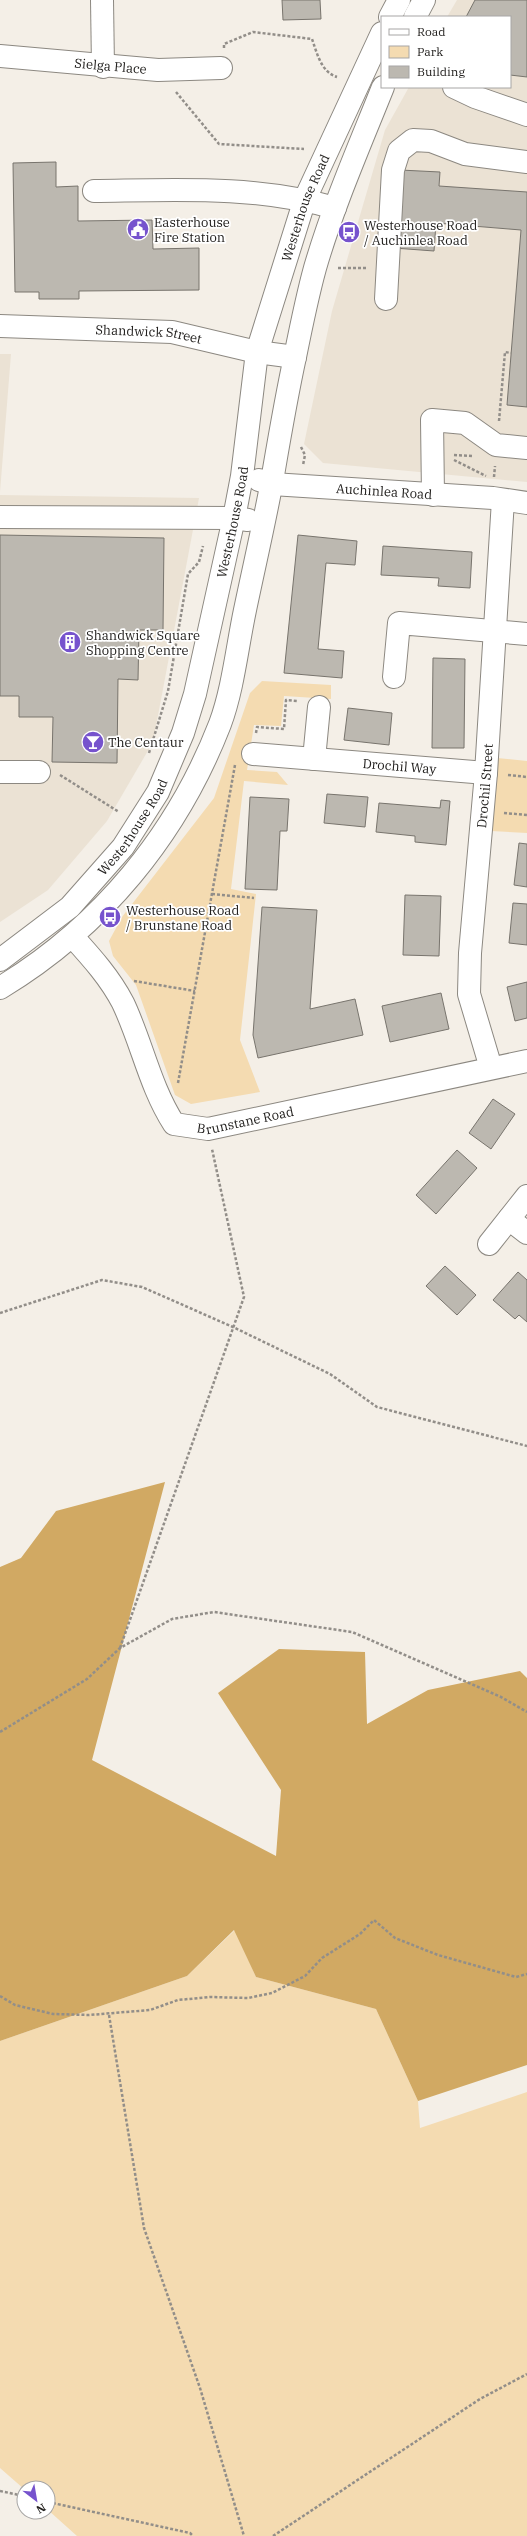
<svg xmlns="http://www.w3.org/2000/svg" width="527" height="2536" viewBox="0 0 527 2536" font-family="'IBM Plex Serif',serif">
	<style>
		.built { fill: #ebe2d4 }
		.green { fill: #f4dbb1 }
		.forest { fill: #d1a963 }
		.building { fill: #bcb8b0; stroke: #78746d }
		.lines { fill: none; stroke-linecap: round; stroke-linejoin: round }
		.minor-casing { stroke: #8c8881; stroke-width: 24 }
		.path { stroke: #928e89; stroke-width: 2.5; stroke-dasharray: 3 2; stroke-linecap: butt }
		.minor { stroke: #fff; stroke-width: 22 }
		.labels { text-anchor: middle; dominant-baseline: central; stroke-width: 3.5; stroke-linejoin: round; paint-order: stroke }
		.street-label { font-size: 13px; fill: #22201e; stroke: #fff }
		.poi-label { font-size: 13px; fill: #22201e; stroke: #fff; text-anchor: start }
	</style>
	<rect width="100%" height="100%" fill="#f4efe7"/>
	<!-- built -->
	<g class="built">
		<path d="M457 0H527V482L323 463 304 444 332 311 385 130 409 87H510V17H447Z"/>
		<path d="M0 354H11L0 492Z"/>
		<path d="M0 495 199 498 153 742 107 821 48 890 0 922Z"/>
	</g>
	<!-- green -->
	<g class="green">
		<path d="M262 681 331 685V699L284 696 281 726 254 725 247 770 277 772 288 785 244 781 231 889 256 894 240 1040 260 1092 191 1104 175 1095 136 985 113 956 109 941 122 917 214 798 250 693Z"/>
		<path d="M497 758 527 761V833L491 831Z"/>
		<path d="M235 1930 256 1977 376 2009 418 2101 420 2128 527 2092V2536H77L48 2510V2488L24 2489 0 2468V2041L187 1976Z"/>
	</g>
	<!-- forest -->
	<path class="forest" d="M165 1482 92 1760 276 1856 281 1790 218 1693 279 1649 365 1652 367 1724 428 1690 520 1671 527 1678V2065L418 2101 376 2009 256 1977 234 1930 187 1976 0 2041V1567L21 1558 56 1511Z"/>
	<!-- building -->
	<g class="building">
		<path d="M282 0H320L321 19 283 20Z"/>
		<path d="M475 0H527V77L510 75V17H466Z"/>
		<path d="M56 162V187L78 186V221L152 220 153 249 199 248V290L79 291V299H39V292H15L13 163Z"/>
		<path d="M400 170 440 172 439 186 527 192V407L507 405 521 230 436 223 434 251 394 248Z"/>
		<path d="M0 535 164 538 163 630H139L138 680 118 679 117 763 52 762 53 717H19V696H0Z"/>
		<path d="M298 535 357 541 355 565 326 563 318 649 344 651 342 678 284 673Z"/>
		<path d="M383 546 472 552 470 588 438 586 439 578 381 575Z"/>
		<path d="M433 658 465 659 464 748H432Z"/>
		<path d="M348 708 392 713 389 745 344 740Z"/>
		<path d="M327 794 368 797 365 827 324 823Z"/>
		<path d="M250 797 289 799 287 831H280L277 890 245 889Z"/>
		<path d="M441 800 450 801 446 845 415 842V836L376 832 379 803 440 808Z"/>
		<path d="M519 843 527 844V887L514 885Z"/>
		<path d="M405 895 441 896 439 956 403 955Z"/>
		<path d="M513 903 527 904V945L509 943Z"/>
		<path d="M262 907 317 910 310 1009 355 999 363 1035 258 1058 253 1035Z"/>
		<path d="M527 982V1018L515 1021 507 987Z"/>
		<path d="M441 993 449 1029 390 1042 382 1006Z"/>
		<path d="M493 1099 515 1114 491 1149 469 1133Z"/>
		<path d="M457 1150 477 1168 436 1214 416 1195Z"/>
		<path d="M445 1266 476 1295 457 1315 426 1286Z"/>
		<path d="M518 1272 527 1280V1322L519 1315 515 1319 493 1300Z"/>
	</g>
	<g class="lines">
		<!-- minor casing -->
		<g class="minor-casing">
			<g id="minor">
				<path d="M102 0 103 67"/>
				<path d="M390 17 399 0"/>
				<path d="M415 17 424 0"/>
				<path id="s1" d="M0 56 158 70 221 68"/>
				<path d="M454 87 475 97 527 115"/>
				<path d="M94 191C175 190 256 185 335 208"/>
				<path d="M386 299 393 170 399 151 413 140 431 141 465 154 527 162"/>
				<path id="s2" d="M0 326 172 332 257 352 295 357"/>
				<path id="s3" d="M259 480 272 484 493 498 527 503"/>
				<path d="M433 495 432 420 465 423 496 445 527 448"/>
				<path d="M0 517 234 518 248 520"/>
				<path d="M394 677 399 623 527 634"/>
				<path id="s4" d="M253 754 486 773"/>
				<path d="M314 759 319 707"/>
				<path d="M0 772H39"/>
				<path id="s5" d="M73 937C92 958 110 978 123 1003 142 1043 150 1087 174 1124L208 1129 527 1061"/>
				<path id="s6" d="M0 960 70 907 123 847 158 792 183 733 195 694 234 518 242 476 257 352 305 199 382 33"/>
				<path d="M0 988C101 927 177 835 220 724 233 689 237 648 245 610 254 567 264 524 272 481 279 440 286 398 295 357 301 327 307 297 315 268 333 206 359 147 383 87"/>
				<path id="s7" d="M491 1068 469 994 470 953 486 773 503 500"/>
				<path d="M509 1219 527 1233"/>
				<path d="M489 1244 527 1196"/>
			</g>
		</g>
		<!-- path -->
		<g class="path">
			<path d="M224 48V44L253 32 312 39C317 53 321 72 337 77"/>
			<path d="M176 92 219 144 304 149"/>
			<path d="M338 268H367"/>
			<path d="M499 421 505 352 511 353"/>
			<path d="M301 447 305 455 303 465"/>
			<path d="M454 455 473 456"/>
			<path d="M454 460 486 476"/>
			<path d="M494 477 495 466"/>
			<path d="M256 733 257 727 284 729 286 700 298 701"/>
			<path d="M149 753 168 691 188 574 199 562 203 546"/>
			<path d="M60 775 119 812"/>
			<path d="M508 775 527 777"/>
			<path d="M504 813 527 815"/>
			<path d="M212 894 254 898"/>
			<path d="M134 981 195 991"/>
			<path d="M178 1083 235 765"/>
			<path d="M0 1313 102 1280 142 1287 233 1327 330 1374 377 1407 527 1446"/>
			<path d="M120 1648 244 1297 212 1149"/>
			<path d="M0 1732 87 1679 120 1648 172 1619 214 1612 352 1632 501 1697 527 1712"/>
			<path d="M0 1996 15 2005 53 2014 89 2015 150 2010 178 2000 210 1997 248 1998 272 1993 305 1976 322 1958 360 1934 374 1920 395 1938 438 1955 516 1977 527 1974"/>
			<path d="M109 2015 144 2228 200 2388 244 2536"/>
			<path d="M0 2491 24 2496"/>
			<path d="M48 2502 190 2533 193 2536"/>
			<path d="M273 2536 480 2399 527 2374"/>
		</g>
		<!-- minor -->
		<use href="#minor" class="minor"/>
	</g>
	<!-- icons -->
	<defs>
		<g id="civic-disc" transform="scale(1.15)"><circle r="9.5" fill="#7653cd" stroke="#fff"/><path d="M-.6-6.5H3V-4.5H.6V-3L4-1V1h2V6H-6V1h2V-1L-.6-3ZM-1.2 2.5V6h2.4V2.5Z" fill="#fff"/></g>
		<g id="bus-disc" transform="scale(1.15)"><circle r="9.5" fill="#7653cd" stroke="#fff"/><path d="M-5-6H5V4H4V6H2V4H-2V6H-4V4H-5ZM-3.5-4V0h7V-4ZM-3.5 1.2v1.5H-2V1.2ZM2 1.2v1.5H3.5V1.2Z" fill="#fff"/></g>
		<g id="building-disc" transform="scale(1.15)"><circle r="9.5" fill="#7653cd" stroke="#fff"/><path d="M-4-6H4V6H1V3H-1V6H-4ZM-2.5-4.3h1.7v1.8h-1.7ZM.8-4.3h1.7v1.8H.8ZM-2.5-1h1.7V.8h-1.7ZM.8-1h1.7V.8H.8Z" fill="#fff"/></g>
		<g id="bar-disc" transform="scale(1.15)"><circle r="9.5" fill="#7653cd" stroke="#fff"/><path d="M-6-5H6L.8 .8V4.5H3.5V6h-7V4.5H-.8V.8Z" fill="#fff"/></g>
	</defs>
	<g fill-rule="evenodd">
		<use href="#civic-disc" x="138" y="229"/>
		<use href="#bus-disc" x="349" y="232"/>
		<use href="#building-disc" x="70" y="642"/>
		<use href="#bar-disc" x="93" y="742"/>
		<use href="#bus-disc" x="110" y="917"/>
	</g>
	<g class="labels">
		<!-- street labels -->
		<g class="street-label">
			<text stroke="none"><textPath href="#s1" startOffset="111">Sielga Place</textPath></text>
			<text stroke="none"><textPath href="#s6" startOffset="838">Westerhouse Road</textPath></text>
			<text stroke="none"><textPath href="#s2" startOffset="149">Shandwick Street</textPath></text>
			<text stroke="none"><textPath href="#s3" startOffset="126">Auchinlea Road</textPath></text>
			<text stroke="none"><textPath href="#s6" startOffset="514">Westerhouse Road</textPath></text>
			<text stroke="none"><textPath href="#s4" startOffset="147">Drochil Way</textPath></text>
			<text stroke="none"><textPath href="#s7" startOffset="286">Drochil Street</textPath></text>
			<text stroke="none"><textPath href="#s6" startOffset="190">Westerhouse Road</textPath></text>
			<text stroke="none"><textPath href="#s5" startOffset="287">Brunstane Road</textPath></text>
		</g>
		<!-- poi labels -->
		<g class="poi-label">
			<text x="154" y="222">Easterhouse<tspan x="154" dy="15">Fire Station</tspan></text>
			<text x="364" y="225">Westerhouse Road<tspan x="364" dy="15">/ Auchinlea Road</tspan></text>
			<text x="86" y="635">Shandwick Square<tspan x="86" dy="15">Shopping Centre</tspan></text>
			<text x="108" y="742">The Centaur</text>
			<text x="126" y="910">Westerhouse Road<tspan x="126" dy="15">/ Brunstane Road</tspan></text>
		</g>
	</g>
	<!-- legend -->
	<rect x="381" y="16" width="130" height="72" fill="#ffffff" stroke="#a7a6a5"/>
	<rect x="389" y="29" width="20" height="6" fill="#ffffff" stroke="#a7a6a5"/>
	<text x="417" y="36" font-size="12" fill="#22201e">Road</text>
	<rect x="389" y="46" width="20" height="12" fill="#f4dbb1" stroke="#a7a6a5"/>
	<text x="417" y="56" font-size="12" fill="#22201e">Park</text>
	<rect x="389" y="66" width="20" height="12" fill="#bcb8b0" stroke="#a7a6a5"/>
	<text x="417" y="76" font-size="12" fill="#22201e">Building</text>
	<!-- north arrow -->
	<g transform="translate(36 2500) rotate(149)"><circle r="19" fill="#ffffff" stroke="#a7a6a5"/>
	<path d="M0-3L7 15L0 10L-7 15Z" fill="#7653cd"/>
	<text y="-6" font-size="11" font-weight="bold" text-anchor="middle" fill="#22201e">N</text>
	</g>
</svg>
